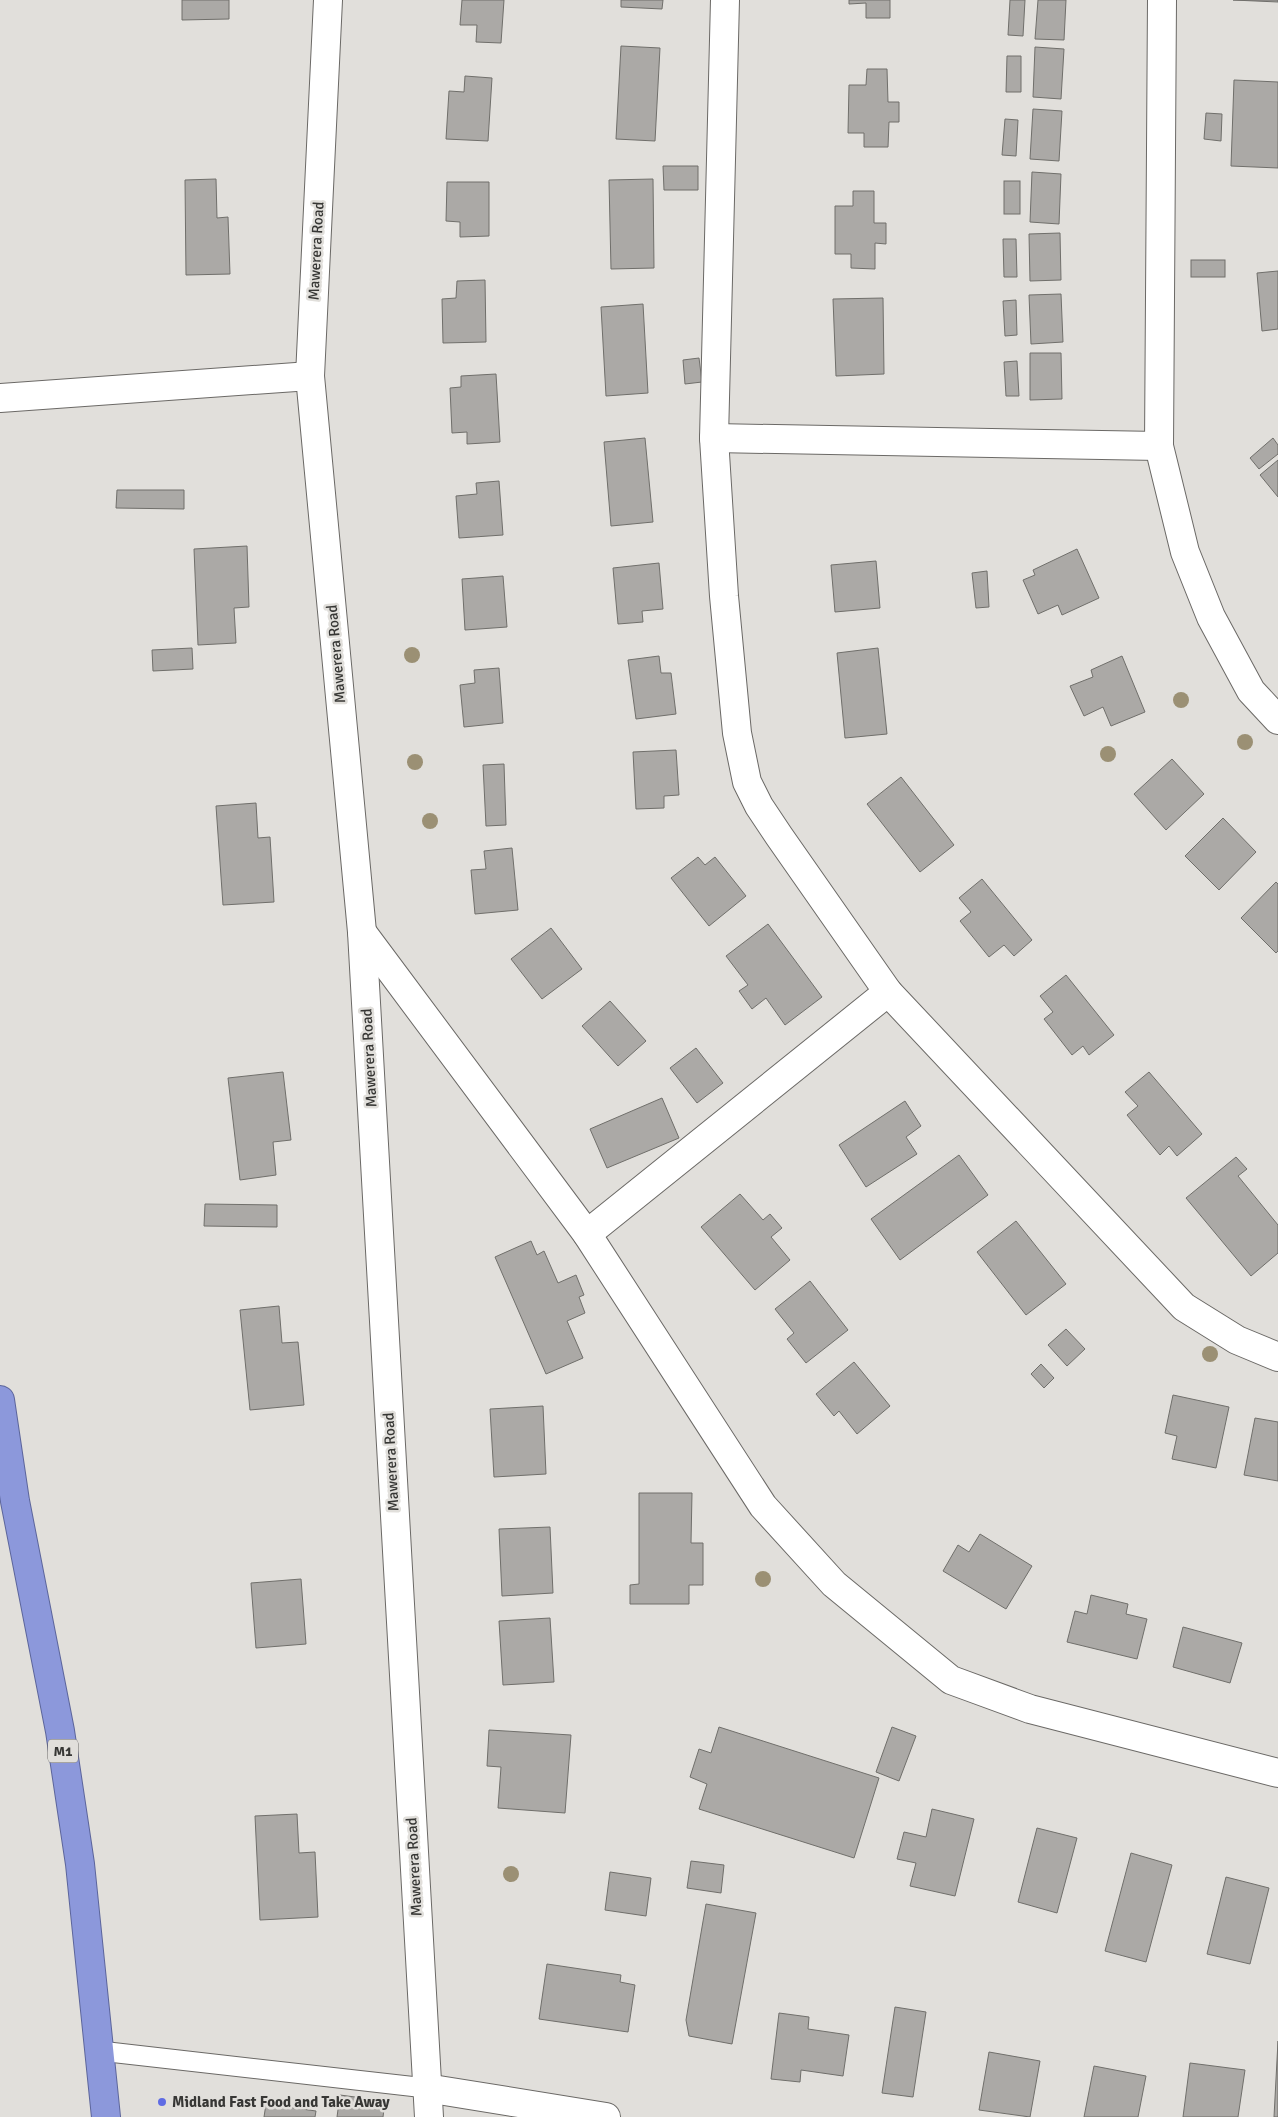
<svg xmlns="http://www.w3.org/2000/svg" width="1278" height="2117" viewBox="0 0 1278 2117" font-family="Signika,sans-serif">
	<style>
		.building { fill: #aba9a6; stroke: #706f6b }
		.lines { fill: none; stroke-linecap: round; stroke-linejoin: round }
		.service-casing { stroke: #6b6966; stroke-width: 21 }
		.minor-casing { stroke: #6b6966; stroke-width: 30 }
		.trunk-casing { stroke: #5c659b; stroke-width: 30 }
		.service { stroke: #fff; stroke-width: 19 }
		.minor { stroke: #fff; stroke-width: 28 }
		.trunk { stroke: #8c98db; stroke-width: 28 }
		.tree { fill: #9b9074 }
		.poi-dot { fill: #5f6ce4; stroke: #e1dfdb; stroke-width: 2 }
		.labels { text-anchor: middle; dominant-baseline: central; stroke-width: 5; stroke-linejoin: round; paint-order: stroke }
		.shield { fill: #e1dfdb; stroke: #6a6967; stroke-width: 1 }
		.shield-label { font-size: 14px; font-weight: bold; fill: #373735 }
		.street-label { font-size: 15px; fill: #373735; stroke: #e1dfdb }
		.poi-label { font-size: 15px; font-weight: bold; fill: #373735; stroke: #e1dfdb; text-anchor: start }
	</style>
	<rect width="100%" height="100%" fill="#e1dfdb"/>
	<!-- building -->
	<g class="building">
		<path d="M182 0H229V19L182 20Z"/>
		<path d="M462 0H504L501 43 476 42 477 25H460Z"/>
		<path d="M621 0H663L662 9 621 7Z"/>
		<path d="M849 0H890V18H866V3L849 4Z"/>
		<path d="M1010 0H1025L1023 36 1008 35Z"/>
		<path d="M1038 0H1066L1064 40 1035 39Z"/>
		<path d="M1233 0H1278V2Z"/>
		<path d="M621 46 660 48 655 141 616 139Z"/>
		<path d="M1035 47 1064 49 1061 99 1033 97Z"/>
		<path d="M1007 56H1021V92H1006Z"/>
		<path d="M867 69H887L888 102H899V122H889L888 147H864V133H848L849 85H866Z"/>
		<path d="M465 76 492 78 488 141 446 139 449 91 464 92Z"/>
		<path d="M1234 80 1278 82V168L1231 166Z"/>
		<path d="M1033 109 1062 111 1059 161 1030 159Z"/>
		<path d="M1206 113 1222 114 1221 141 1204 139Z"/>
		<path d="M1005 119 1018 120 1016 156 1002 155Z"/>
		<path d="M663 166H698V190H664Z"/>
		<path d="M1032 172 1061 174 1059 224 1030 222Z"/>
		<path d="M216 179 217 218 228 217 230 274 186 275 185 180Z"/>
		<path d="M653 179 654 268 611 269 609 180Z"/>
		<rect x="1004" y="181" width="16" height="33"/>
		<path d="M447 182H489V236L460 237V222L446 221Z"/>
		<path d="M853 191H874V223H886V244L875 243V269L851 268V254H835V206H853Z"/>
		<path d="M1060 233 1061 280 1030 281 1029 234Z"/>
		<path d="M1003 239H1016L1017 277H1004Z"/>
		<rect x="1191" y="260" width="34" height="17"/>
		<path d="M1278 271V329L1262 331 1257 273Z"/>
		<path d="M485 280 486 342 443 343 442 299 456 298 457 281Z"/>
		<path d="M1061 294 1063 342 1031 344 1029 295Z"/>
		<path d="M883 298 884 374 836 376 833 299Z"/>
		<path d="M1016 300 1017 335 1005 336 1003 301Z"/>
		<path d="M643 304 648 393 606 396 601 307Z"/>
		<path d="M1030 353H1061L1062 399 1030 400Z"/>
		<path d="M699 358 702 382 685 384 683 360Z"/>
		<path d="M1017 361 1019 396H1006L1004 362Z"/>
		<path d="M496 374 500 442 467 444V432L452 433 450 388 461 387V376Z"/>
		<path d="M645 438 653 522 611 526 604 442Z"/>
		<path d="M1273 438 1278 445V454L1259 469 1250 458Z"/>
		<path d="M1278 460V497L1260 475Z"/>
		<path d="M499 481 503 535 459 538 456 496 477 494 476 483Z"/>
		<path d="M117 490H184V509L116 508Z"/>
		<path d="M247 546 249 607 234 608 236 643 198 645 194 549Z"/>
		<path d="M1077 549 1099 598 1062 615 1058 605 1038 614 1023 580 1035 575 1033 570Z"/>
		<path d="M876 561 880 608 835 612 831 565Z"/>
		<path d="M659 563 663 609 642 611 643 622 618 624 613 568Z"/>
		<path d="M987 571 989 607 976 608 972 573Z"/>
		<path d="M503 576 507 627 465 630 462 579Z"/>
		<path d="M192 648 193 669 153 671 152 650Z"/>
		<path d="M878 648 887 734 845 738 837 653Z"/>
		<path d="M659 656 661 673H671L676 714 636 719 628 660Z"/>
		<path d="M1122 656 1145 712 1111 726 1103 707 1084 716 1070 686 1093 677 1091 670Z"/>
		<path d="M499 668 503 723 464 727 460 685 475 683 474 670Z"/>
		<path d="M676 750 679 795 664 796V808L636 809 633 752Z"/>
		<path d="M1172 759 1204 794 1166 830 1134 794Z"/>
		<path d="M504 764 506 825 486 826 483 765Z"/>
		<path d="M901 777 954 845 920 872 867 804Z"/>
		<path d="M256 803 258 838 270 837 274 902 223 905 216 806Z"/>
		<path d="M1223 818 1256 852 1219 890 1185 856Z"/>
		<path d="M512 848 518 910 475 914 471 870 486 869 484 851Z"/>
		<path d="M698 857 705 865 715 857 746 896 709 926 671 878Z"/>
		<path d="M982 879 1032 940 1014 956 1004 945 989 957 960 921 971 912 959 898Z"/>
		<path d="M1276 882 1278 884V951L1276 953 1241 918Z"/>
		<path d="M768 924 822 997 785 1025 766 998 752 1009 739 991 748 985 726 956Z"/>
		<path d="M551 928 582 969 542 999 511 959Z"/>
		<path d="M1066 975 1114 1035 1089 1055 1083 1046 1072 1055 1044 1019 1053 1012 1040 996Z"/>
		<path d="M610 1001 646 1041 618 1066 582 1026Z"/>
		<path d="M696 1048 723 1083 697 1103 670 1068Z"/>
		<path d="M283 1072 291 1140 273 1142 276 1175 240 1180 228 1078Z"/>
		<path d="M1149 1072 1202 1134 1177 1156 1169 1146 1160 1155 1127 1115 1138 1106 1125 1092Z"/>
		<path d="M662 1098 679 1138 607 1168 590 1129Z"/>
		<path d="M905 1101 921 1126 906 1137 917 1154 866 1187 839 1145Z"/>
		<path d="M959 1155 988 1195 900 1260 871 1219Z"/>
		<path d="M1236 1157 1247 1169 1238 1176 1278 1225V1253L1251 1276 1186 1198Z"/>
		<path d="M740 1194 763 1220 770 1214 782 1228 771 1237 790 1260 755 1290 701 1227Z"/>
		<path d="M205 1204 277 1205V1227L204 1226Z"/>
		<path d="M1016 1221 1066 1284 1026 1315 977 1252Z"/>
		<path d="M531 1241 537 1255 544 1251 558 1283 576 1275 584 1295 579 1297 585 1313 567 1321 583 1358 546 1374 495 1257Z"/>
		<path d="M810 1281 848 1330 806 1363 787 1339 794 1333 775 1309Z"/>
		<path d="M279 1306 282 1343 298 1342 304 1405 250 1410 240 1310Z"/>
		<path d="M1066 1329 1085 1349 1067 1366 1048 1345Z"/>
		<path d="M854 1362 890 1406 857 1434 839 1411 834 1416 816 1394Z"/>
		<path d="M1041 1364 1054 1378 1044 1388 1031 1374Z"/>
		<path d="M1173 1395 1229 1407 1216 1468 1172 1459 1177 1436 1165 1433Z"/>
		<path d="M543 1406 546 1474 494 1477 490 1409Z"/>
		<path d="M1255 1418 1278 1422V1481L1244 1475Z"/>
		<path d="M639 1493H692L691 1543H703V1585H689V1604H630V1585L639 1584Z"/>
		<path d="M550 1527 553 1593 502 1596 499 1529Z"/>
		<path d="M980 1534 1032 1566 1006 1609 943 1571 958 1545 969 1552Z"/>
		<path d="M301 1579 306 1644 256 1648 251 1583Z"/>
		<path d="M1091 1595 1128 1604 1126 1614 1147 1619 1137 1659 1067 1642 1075 1611 1087 1614Z"/>
		<path d="M550 1618 554 1682 503 1685 499 1621Z"/>
		<path d="M1183 1627 1242 1643 1230 1683 1173 1667Z"/>
		<path d="M719 1727 879 1778 854 1858 699 1809 707 1784 690 1777 699 1749 711 1753Z"/>
		<path d="M892 1727 916 1736 899 1781 876 1772Z"/>
		<path d="M489 1730 571 1735 565 1813 498 1808 501 1767 487 1766Z"/>
		<path d="M932 1809 974 1819 955 1896 910 1886 916 1863 897 1859 904 1832 926 1837Z"/>
		<path d="M297 1814 299 1853 315 1852 318 1917 260 1920 255 1816Z"/>
		<path d="M1037 1828 1077 1838 1057 1913 1018 1902Z"/>
		<path d="M1131 1853 1172 1865 1146 1962 1105 1951Z"/>
		<path d="M691 1861 724 1865 721 1893 687 1888Z"/>
		<path d="M610 1872 651 1878 646 1916 605 1910Z"/>
		<path d="M1226 1877 1269 1888 1250 1964 1207 1954Z"/>
		<path d="M706 1904 756 1913 732 2044 689 2036 686 2020Z"/>
		<path d="M547 1964 621 1975 620 1982 635 1985 628 2032 539 2019Z"/>
		<path d="M895 2007 926 2012 913 2097 882 2093Z"/>
		<path d="M779 2013 809 2017 808 2029 849 2035 843 2076 801 2070 800 2082 771 2079Z"/>
		<path d="M1278 2041V2117H1274Z"/>
		<path d="M989 2052 1040 2061 1030 2117 979 2110Z"/>
		<path d="M1190 2063 1245 2070 1238 2117H1183Z"/>
		<path d="M1094 2066 1146 2076 1138 2117H1084Z"/>
		<path d="M340 2095 385 2101 383 2117H337Z"/>
		<path d="M266 2104 316 2111 315 2117H264Z"/>
	</g>
	<g class="lines">
		<!-- service casing -->
		<g class="service-casing">
			<path id="service" d="M100 2051 426 2088"/>
		</g>
		<!-- minor casing -->
		<g class="minor-casing">
			<g id="minor">
				<path d="M328 0 310 376 362 932 429 2117"/>
				<path d="M725 0 714 438 724 596 737 733 747 782 759 806 779 836 888 992 1184 1307 1237 1340 1278 1357"/>
				<path d="M1162 0 1159 446 1185 552 1211 617 1251 691 1278 720"/>
				<path d="M0 398 310 376"/>
				<path d="M714 438 1159 446"/>
				<path d="M362 932 587 1234 763 1506 834 1584 951 1680 1030 1709 1278 1773"/>
				<path d="M587 1234 888 992"/>
				<path d="M426 2088 606 2117"/>
			</g>
		</g>
		<!-- trunk casing -->
		<g class="trunk-casing">
			<path id="trunk" d="M0 1400 15 1501 60 1731 80 1864 106 2117"/>
		</g>
		<!-- service -->
		<use href="#service" class="service"/>
		<!-- minor -->
		<use href="#minor" class="minor"/>
		<!-- trunk -->
		<use href="#trunk" class="trunk"/>
	</g>
	<!-- trees -->
	<g class="tree">
		<circle cx="412" cy="655" r="8"/>
		<circle cx="1181" cy="700" r="8"/>
		<circle cx="1245" cy="742" r="8"/>
		<circle cx="1108" cy="754" r="8"/>
		<circle cx="415" cy="762" r="8"/>
		<circle cx="430" cy="821" r="8"/>
		<circle cx="1210" cy="1354" r="8"/>
		<circle cx="763" cy="1579" r="8"/>
		<circle cx="511" cy="1874" r="8"/>
	</g>
	<!-- markers -->
	<circle class="poi-dot" cx="162" cy="2102" r="5"/>
	<g class="labels">
		<!-- shield labels -->
		<rect class="shield" x="48" y="1739.5" width="30" height="23" rx="4"/>
		<g class="shield-label">
			<text x="63" y="1751">M1</text>
		</g>
		<!-- street labels -->
		<g class="street-label">
			<text transform="translate(316 251) rotate(-87)">Mawerera Road</text>
			<text transform="translate(336 654) rotate(-95)">Mawerera Road</text>
			<text transform="translate(369 1058) rotate(-93)">Mawerera Road</text>
			<text transform="translate(391 1462) rotate(-93)">Mawerera Road</text>
			<text transform="translate(414 1867) rotate(-93)">Mawerera Road</text>
		</g>
		<!-- poi labels -->
		<g class="poi-label">
			<text x="172" y="2102">Midland Fast Food and Take Away</text>
		</g>
	</g>
</svg>
